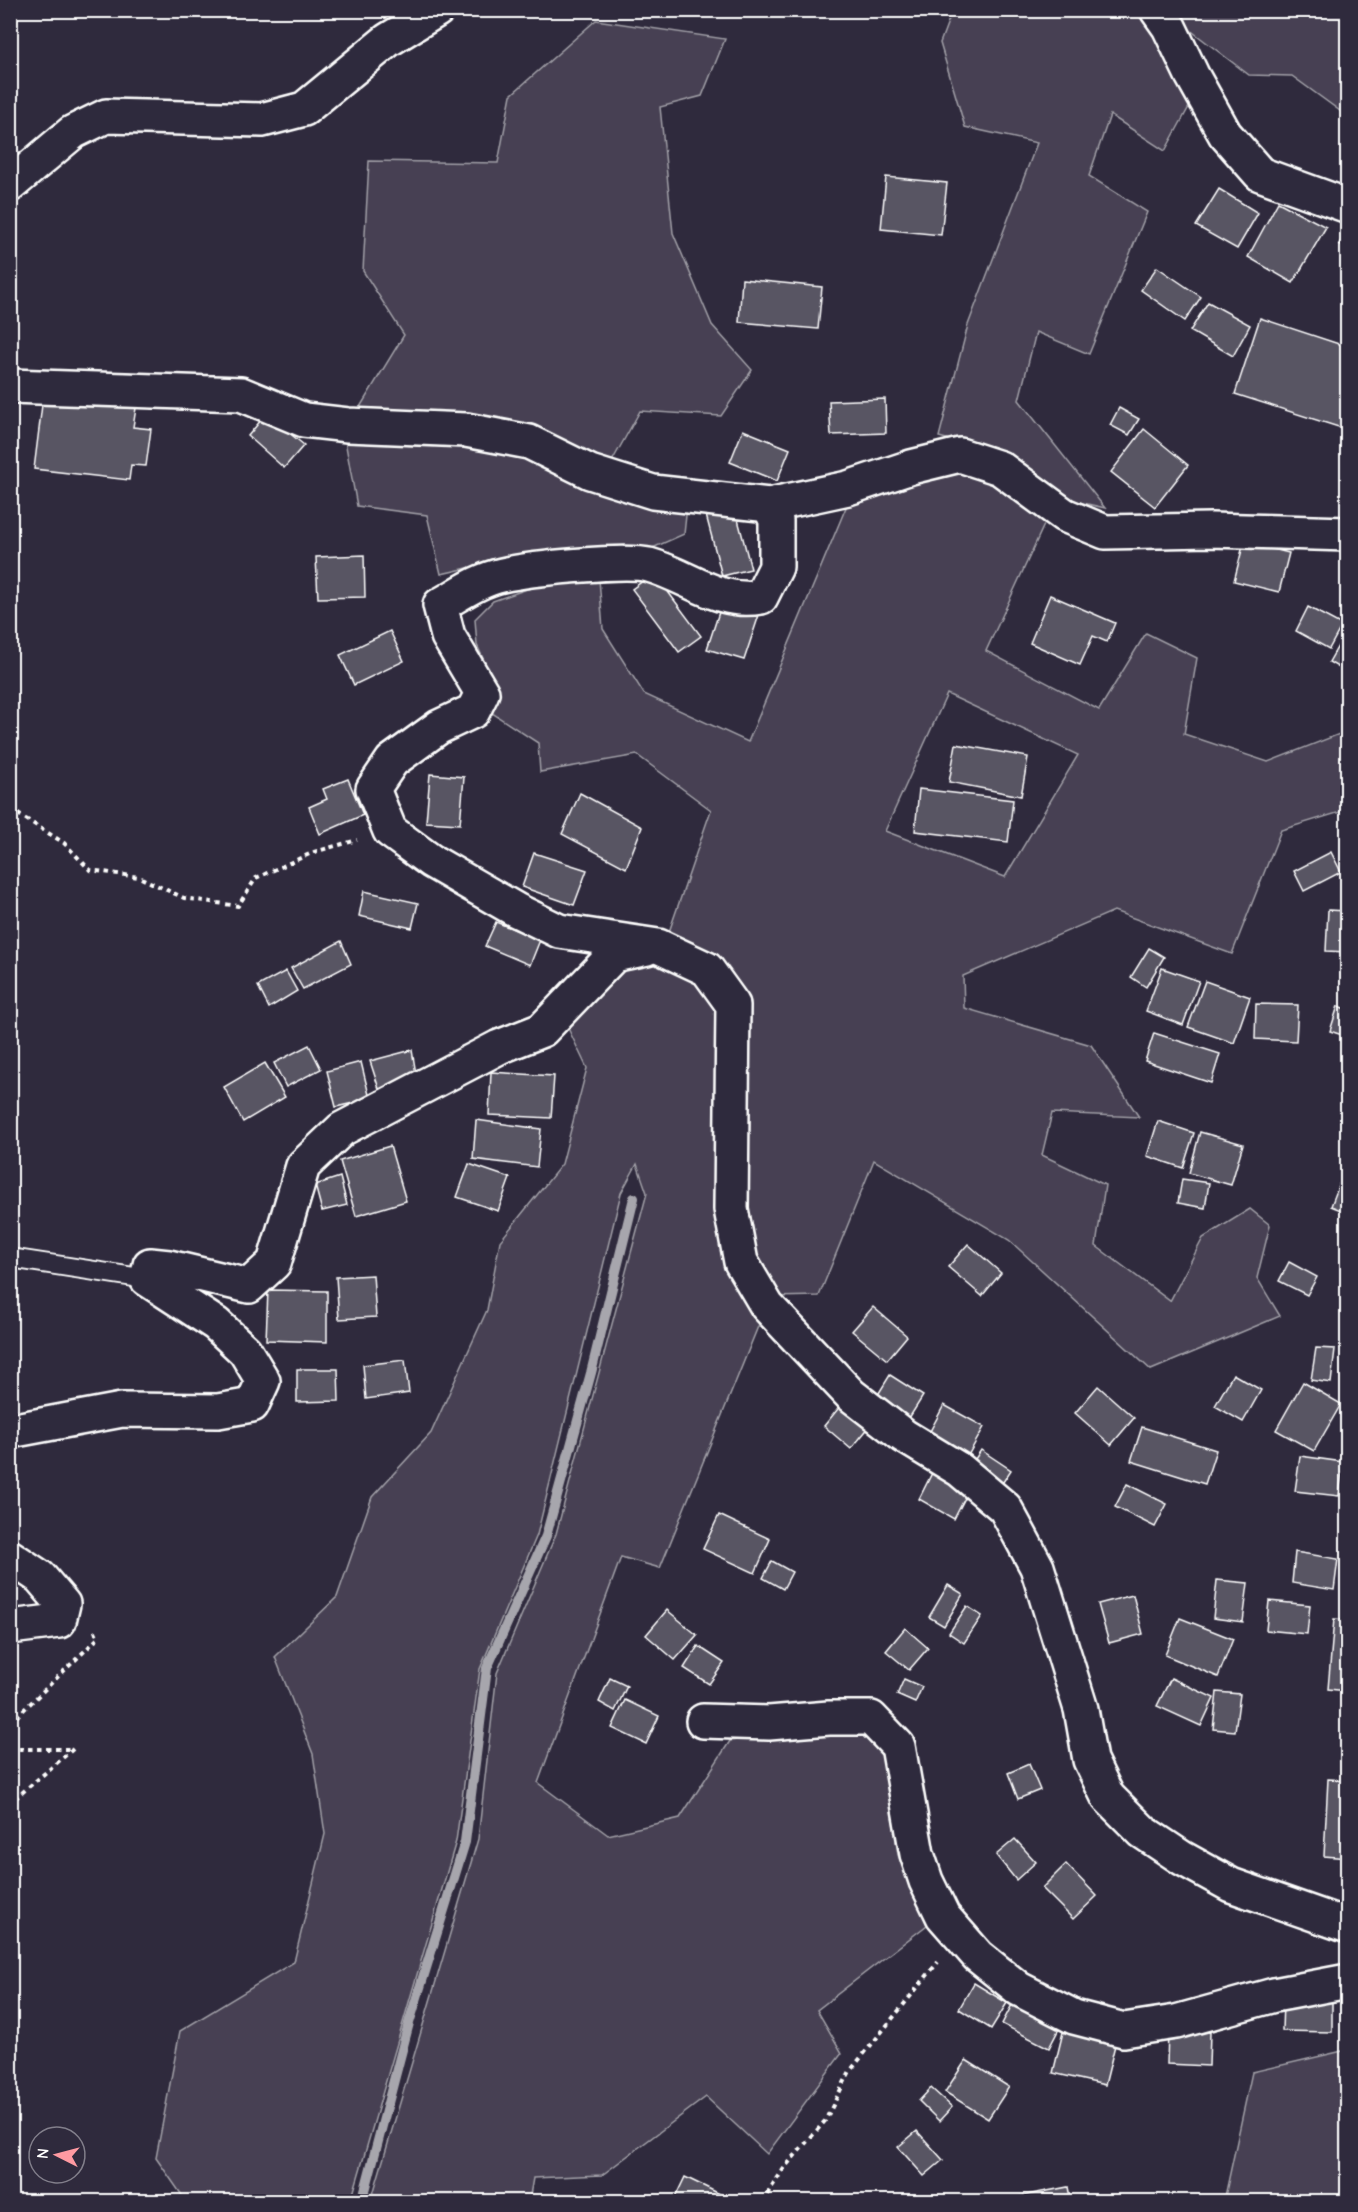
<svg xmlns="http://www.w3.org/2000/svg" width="1358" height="2212" viewBox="0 0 1358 2212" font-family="'Comic Neue',sans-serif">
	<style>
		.green { fill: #464152; stroke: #a2a0a8; stroke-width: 1.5; fill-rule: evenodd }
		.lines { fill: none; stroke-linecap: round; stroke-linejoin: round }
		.stream { stroke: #a7a6ad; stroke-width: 10 }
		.building { fill: #595564; stroke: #fff; stroke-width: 1.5 }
		.lane-casing { stroke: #fff; stroke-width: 22 }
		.street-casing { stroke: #fff; stroke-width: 38 }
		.path { stroke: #fff; stroke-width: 4; stroke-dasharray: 4.5 4.5; stroke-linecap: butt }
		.lane { stroke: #2f2a3d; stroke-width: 18 }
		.street { stroke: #2f2a3d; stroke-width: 33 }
	</style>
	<rect width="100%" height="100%" fill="#2f2a3d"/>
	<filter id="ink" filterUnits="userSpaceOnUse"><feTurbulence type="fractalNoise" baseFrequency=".0167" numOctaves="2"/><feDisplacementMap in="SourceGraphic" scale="12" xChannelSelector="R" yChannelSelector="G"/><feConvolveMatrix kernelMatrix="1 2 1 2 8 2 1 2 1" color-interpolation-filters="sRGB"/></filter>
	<g filter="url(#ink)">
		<!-- green -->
		<g class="green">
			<path d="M952 11H1138L1160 38 1190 105 1165 151 1110 115 1089 176 1147 212 1089 354 1036 332 1019 400 1105 508 1070 500 1003 454 939 437 968 325 1037 143 965 127 940 43Z"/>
			<path d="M1176 11H1347V116L1292 76 1249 75 1189 29Z"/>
			<path d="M596 20 725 39 702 96 660 107 673 233 712 325 752 370 721 416 640 411 610 465 357 412 404 335 363 271 369 161 498 163 511 95Z"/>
			<path d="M344 435 468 437 687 506 684 534 648 550 525 555 441 574 427 515 357 506Z"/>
			<path d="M954 466 984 473 1049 514 986 651 1099 710 1146 633 1197 658 1184 734 1268 762 1347 731V810L1281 830 1232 954 1114 911 963 976 964 1008 1091 1045 1139 1117 1052 1113 1042 1155 1105 1185 1096 1246 1170 1301 1203 1238 1250 1209 1270 1225 1257 1278 1280 1316 1151 1370 1009 1240 874 1160 819 1296 771 1297 747 1251 716 960 669 932 711 810 637 755 540 772 538 743 489 711 495 685 477 645 475 619 493 601 530 588 599 579 603 629 644 694 748 742 849 500ZM947 694 1078 755 1005 877 885 831Z"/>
			<path d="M641 964 675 965 702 982 723 1009 714 1169 716 1226 725 1264 759 1324 660 1568 621 1557 538 1783 608 1835 680 1818 730 1741 779 1735 867 1734 884 1759 898 1855 927 1925 817 2010 842 2053 767 2154 706 2097 602 2175 533 2178 529 2201H371L478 1839 497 1673 556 1534 647 1193 637 1164 621 1193 537 1535 480 1669 456 1841 351 2201H186L156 2158 180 2031 294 1962 325 1834 313 1754 275 1657 337 1597 372 1497 431 1433 487 1310 500 1241 562 1164 587 1068 566 1024 617 968Z"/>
			<path d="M1347 2050V2201H1224L1252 2072Z"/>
		</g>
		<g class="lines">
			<!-- stream -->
			<path class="stream" d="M362 2202 409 2023 465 1842 487 1668 546 1536 591 1373 634 1198"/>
		</g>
		<!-- building -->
		<g class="building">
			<path d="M886 177 947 183 941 235 881 229Z"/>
			<path d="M1219 189 1258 213 1237 249 1196 226Z"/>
			<path d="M1278 202 1326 227 1293 283 1248 257Z"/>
			<path d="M1348 229V249L1339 244Z"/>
			<path d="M1157 267 1201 297 1185 321 1141 290Z"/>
			<path d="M742 279 822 287 818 329 739 322Z"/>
			<path d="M1208 302 1250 325 1233 356 1190 331Z"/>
			<path d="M1260 318 1348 347V430L1235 394Z"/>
			<path d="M43 397 136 408 133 427 151 429 146 466 131 465 129 480 34 469Z"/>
			<path d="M885 399 886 433 831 435 829 401Z"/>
			<path d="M1119 408 1139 419 1129 435 1110 425Z"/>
			<path d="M266 414 304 445 284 468 248 436Z"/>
			<path d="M1144 429 1188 465 1155 507 1111 472Z"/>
			<path d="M743 430 790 449 777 481 730 462Z"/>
			<path d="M735 508 751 569 722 576 706 515Z"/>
			<path d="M1244 542 1289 553 1279 592 1234 581Z"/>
			<path d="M364 555 365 597 318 598 316 557Z"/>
			<path d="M654 573 701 636 679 652 632 589Z"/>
			<path d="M1050 595 1115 623 1107 642 1093 636 1080 665 1030 643Z"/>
			<path d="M722 603 759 615 744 660 707 649Z"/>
			<path d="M1308 607 1342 625 1329 649 1296 631Z"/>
			<path d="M390 631 404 661 354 685 340 655Z"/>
			<path d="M1346 632 1348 633V673L1329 662Z"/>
			<path d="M956 744 1028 757 1021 796 949 782Z"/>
			<path d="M430 774 464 777 460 824 426 822Z"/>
			<path d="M348 779 363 815 320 834 309 807 327 799 323 789Z"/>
			<path d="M919 789 1013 800 1008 842 915 831Z"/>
			<path d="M580 793 642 827 626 868 562 834Z"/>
			<path d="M1331 852 1341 872 1304 891 1294 871Z"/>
			<path d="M534 853 587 870 574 905 522 887Z"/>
			<path d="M364 891 418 903 412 928 359 916Z"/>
			<path d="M1328 910 1348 911V952L1326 951Z"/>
			<path d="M496 922 540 940 530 965 485 946Z"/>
			<path d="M341 941 351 964 303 989 291 968Z"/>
			<path d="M1149 948 1164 957 1146 987 1131 977Z"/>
			<path d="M1162 968 1199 981 1183 1025 1146 1011Z"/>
			<path d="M286 971 297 991 269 1008 258 986Z"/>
			<path d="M1205 981 1250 997 1234 1043 1188 1027Z"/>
			<path d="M1256 1004 1298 1005 1296 1041 1255 1039Z"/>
			<path d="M1338 1006 1348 1010V1037L1330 1031Z"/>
			<path d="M1154 1033 1220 1054 1211 1083 1145 1061Z"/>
			<path d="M309 1045 321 1069 286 1087 274 1063Z"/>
			<path d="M412 1050 417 1080 381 1095 370 1061Z"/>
			<path d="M361 1062 370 1099 336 1107 327 1071Z"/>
			<path d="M265 1063 285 1097 243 1122 224 1087Z"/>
			<path d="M491 1072 554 1076 551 1118 489 1115Z"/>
			<path d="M476 1120 541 1129 537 1167 473 1159Z"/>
			<path d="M1158 1121 1194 1133 1183 1168 1147 1156Z"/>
			<path d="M1200 1132 1243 1144 1231 1185 1189 1173Z"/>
			<path d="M390 1146 406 1201 356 1216 340 1161Z"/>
			<path d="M469 1164 510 1178 498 1211 457 1197Z"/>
			<path d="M340 1177 347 1205 322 1211 315 1185Z"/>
			<path d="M1342 1177 1348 1180V1213L1331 1206Z"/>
			<path d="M1182 1179 1209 1183 1205 1208 1178 1203Z"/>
			<path d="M968 1244 1001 1273 982 1296 948 1267Z"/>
			<path d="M1289 1262 1317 1277 1307 1295 1279 1281Z"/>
			<path d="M373 1275 376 1317 339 1319 336 1277Z"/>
			<path d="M268 1290 327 1291V1342L266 1340Z"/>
			<path d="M873 1307 907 1336 887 1360 852 1331Z"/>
			<path d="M1316 1348 1335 1349 1331 1383 1311 1380Z"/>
			<path d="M405 1360 409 1393 366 1399 363 1365Z"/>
			<path d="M297 1369H338L339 1401 297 1402Z"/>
			<path d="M1233 1374 1261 1390 1243 1422 1215 1406Z"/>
			<path d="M890 1375 923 1396 906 1423 874 1401Z"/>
			<path d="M1303 1382 1341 1404 1314 1451 1276 1430Z"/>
			<path d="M1098 1386 1134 1418 1111 1445 1075 1413Z"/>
			<path d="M842 1404 870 1426 851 1449 824 1426Z"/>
			<path d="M944 1405 984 1427 966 1459 927 1437Z"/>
			<path d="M1142 1427 1216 1450 1205 1484 1131 1461Z"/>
			<path d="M981 1450 1011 1470 999 1488 969 1468Z"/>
			<path d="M1300 1456 1343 1462 1339 1496 1295 1491Z"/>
			<path d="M932 1473 968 1492 954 1519 919 1499Z"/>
			<path d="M1127 1484 1167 1504 1155 1527 1115 1507Z"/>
			<path d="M719 1515 770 1539 755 1573 703 1549Z"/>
			<path d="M1295 1552 1338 1559 1334 1590 1292 1583Z"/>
			<path d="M772 1561 792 1572 783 1589 763 1578Z"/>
			<path d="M1217 1580 1248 1583 1243 1622 1213 1618Z"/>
			<path d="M948 1585 963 1594 944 1626 929 1617Z"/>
			<path d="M1133 1595 1143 1634 1109 1643 1098 1604Z"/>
			<path d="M1269 1601 1310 1605 1307 1634 1266 1630Z"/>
			<path d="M967 1606 982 1616 964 1643 949 1633Z"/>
			<path d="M667 1610 697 1635 675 1660 646 1635Z"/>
			<path d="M1180 1618 1233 1639 1218 1677 1165 1655Z"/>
			<path d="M1334 1619 1348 1620V1691L1328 1689Z"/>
			<path d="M905 1628 928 1648 909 1670 886 1651Z"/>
			<path d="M698 1646 724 1663 709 1684 684 1668Z"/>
			<path d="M610 1678 627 1686 615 1711 599 1702Z"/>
			<path d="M1171 1678 1214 1698 1201 1726 1157 1706Z"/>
			<path d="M904 1679 922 1687 915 1703 897 1695Z"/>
			<path d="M1217 1692 1240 1694 1235 1731 1213 1729Z"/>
			<path d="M625 1700 659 1716 646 1744 612 1728Z"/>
			<path d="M1029 1764 1040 1790 1018 1799 1008 1773Z"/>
			<path d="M1328 1779 1348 1780V1858L1324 1856Z"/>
			<path d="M1015 1839 1036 1862 1016 1880 996 1855Z"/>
			<path d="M1066 1864 1097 1896 1073 1919 1042 1888Z"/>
			<path d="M974 1983 1007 2003 991 2029 959 2009Z"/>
			<path d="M1016 1997 1063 2021 1049 2048 1002 2024Z"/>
			<path d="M1283 2002H1332V2032L1282 2031Z"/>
			<path d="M1168 2031 1210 2032 1209 2066 1167 2064Z"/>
			<path d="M1063 2032 1115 2045 1105 2085 1053 2073Z"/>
			<path d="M966 2060 1009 2087 988 2119 945 2092Z"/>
			<path d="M931 2088 952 2107 939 2121 919 2101Z"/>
			<path d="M917 2131 943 2160 924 2176 898 2147Z"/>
			<path d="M685 2177 730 2199 729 2202H673Z"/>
			<path d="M1068 2187 1071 2202H1017L1016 2197Z"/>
		</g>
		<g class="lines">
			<!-- lane casing -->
			<g class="lane-casing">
				<path id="lane" d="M10 1258 147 1279"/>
			</g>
			<!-- street casing -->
			<g class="street-casing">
				<g id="street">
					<path d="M1157 10 1169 27 1192 75 1225 134 1260 174 1348 206"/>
					<path d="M10 185 73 132 106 116 262 120 304 109 388 40 437 10"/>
					<path d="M10 386 241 394 304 420 348 425 466 430 529 442 590 472 653 492 769 505 848 488 911 467 960 455 1000 468 1064 515 1105 532 1211 530 1348 534"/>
					<path d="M769 505 776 520V567L761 597C718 605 689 576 649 565 626 559 527 569 502 575 479 580 460 594 440 605L448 636 482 693 473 711 439 727 392 761 373 789 390 831 431 861 516 910 559 931 658 946 707 969 733 1005 731 1209 741 1262 767 1306 851 1395 904 1436 960 1470 1005 1508 1037 1567 1081 1709 1090 1760 1108 1797 1143 1832 1182 1858 1231 1885 1348 1926"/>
					<path d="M10 1431 122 1410 218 1411 252 1405 263 1381 245 1351 216 1324 147 1279 150 1265 169 1267 249 1286 274 1263 303 1166 342 1129 499 1047 542 1030 614 955 647 948"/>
					<path d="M10 1557 40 1577 63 1604 59 1621 10 1627"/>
					<path d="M703 1721 769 1723 829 1718H871L898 1746 917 1854 926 1881 943 1916 978 1956 1019 1989 1074 2017 1124 2030 1176 2022 1274 1995 1348 1981"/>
				</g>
			</g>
			<!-- path -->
			<g class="path">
				<path d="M10 809 64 843 90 870 139 877 184 898 238 906 256 878 314 852 357 840"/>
				<path d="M10 1723 98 1638 94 1629"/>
				<path d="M10 1749H73L10 1803"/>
				<path d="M762 2202 785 2167 825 2121 850 2071 938 1962"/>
			</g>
			<!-- lane -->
			<use href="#lane" class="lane"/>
			<!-- street -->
			<use href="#street" class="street"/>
		</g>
	</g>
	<!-- margin -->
	<rect width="1358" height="2212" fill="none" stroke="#2f2a3d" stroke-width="36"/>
	<rect x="18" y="18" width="1322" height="2176" fill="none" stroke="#fff" stroke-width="2" filter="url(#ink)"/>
	<!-- north arrow -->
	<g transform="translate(57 2155) rotate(276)"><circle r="28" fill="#2f2a3d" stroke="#827f8b" stroke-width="1.5"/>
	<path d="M0-4.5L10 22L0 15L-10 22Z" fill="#ff9aa2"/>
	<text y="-9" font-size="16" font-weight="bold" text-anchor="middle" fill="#ffffff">N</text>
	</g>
</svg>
